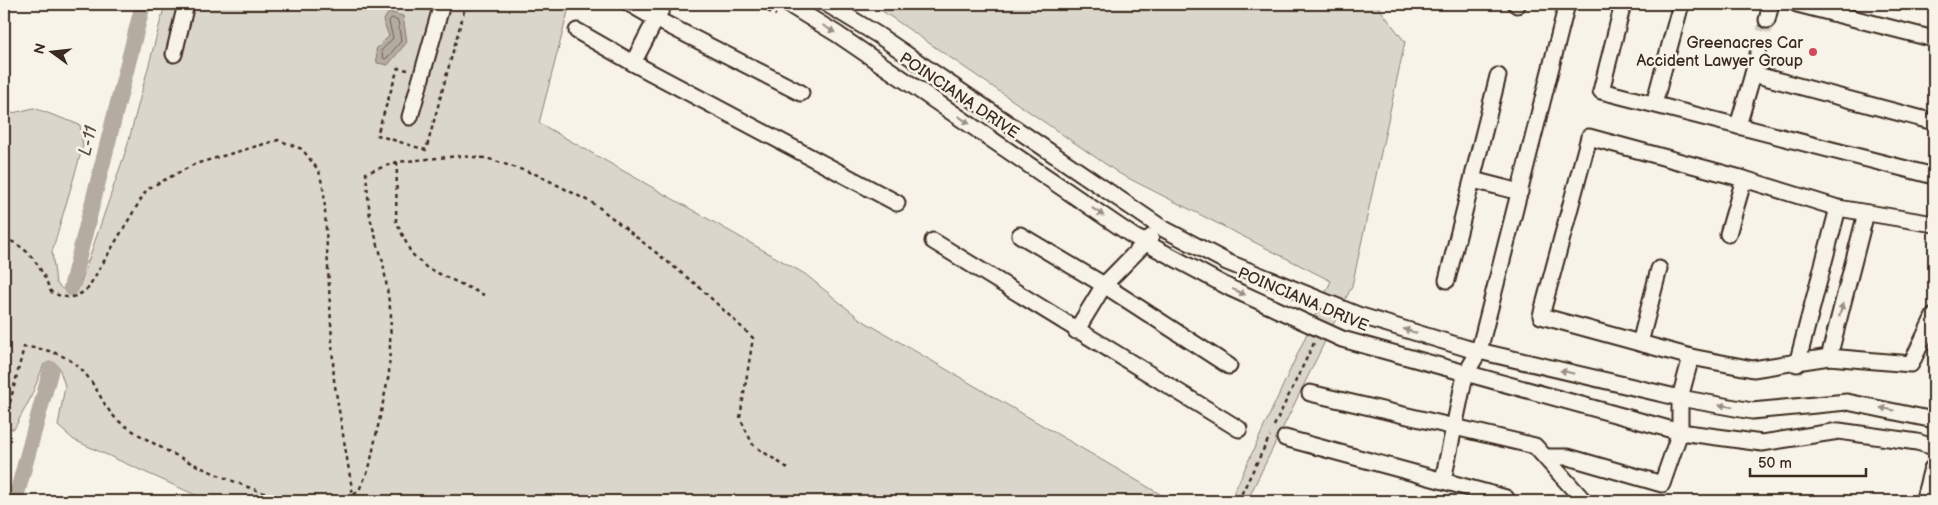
<svg xmlns="http://www.w3.org/2000/svg" width="1938" height="505" viewBox="0 0 1938 505" font-family="'Balsamiq Sans',sans-serif">
	<style>
		.green { fill: #dbd6cb; stroke: #8b8074 }
		.water { fill: #b4aca0; stroke: #84786c }
		.lines { fill: none; stroke-linecap: round; stroke-linejoin: round }
		.shore { stroke: #6b5e52; stroke-width: 1 }
		.canal { stroke: #b4aca0; stroke-width: 16 }
		.minor-tunnel { stroke: #d1cbc0; stroke-width: 15; stroke-dasharray: 15 8; stroke-linecap: butt }
		.minor-casing { stroke: #3b2a1e; stroke-width: 19 }
		.major-casing { stroke: #3b2a1e; stroke-width: 24 }
		.path { stroke: #3b2a1e; stroke-width: 2.5; stroke-dasharray: 4 4; stroke-linecap: butt }
		.minor { stroke: #f7f3e8; stroke-width: 15 }
		.major { stroke: #f7f3e8; stroke-width: 20 }
		.oneway { fill: #998e83 }
		.poi-dot { fill: #d1495b; stroke: #f7f3e8; stroke-width: 2 }
		.labels { text-anchor: middle; dominant-baseline: central; stroke-width: 5; stroke-linejoin: round; paint-order: stroke }
		.poi-label { font-size: 16px; fill: #3b2a1e; stroke: #f7f3e8; text-anchor: end }
		.street-label { font-size: 16px; fill: #3b2a1e; stroke: #f7f3e8 }
		.water-label { font-size: 18px; font-style: italic; fill: #5f5145; stroke: #f7f3e8 }
	</style>
	<rect width="100%" height="100%" fill="#f7f3e8"/>
	<filter id="ink" filterUnits="userSpaceOnUse"><feTurbulence type="fractalNoise" baseFrequency=".02" numOctaves="2"/><feDisplacementMap in="SourceGraphic" scale="10" xChannelSelector="R" yChannelSelector="G"/><feConvolveMatrix kernelMatrix="1 2 1 2 8 2 1 2 1" color-interpolation-filters="sRGB"/></filter>
	<g filter="url(#ink)">
		<!-- green -->
		<g class="green">
			<path d="M165 4H570L539 123 805 274 860 319 1172 501H216L200 497 74 440 58 426 65 386 59 367 44 364 30 399 14 429 4 428V115L34 108 80 125 83 146 52 252 56 283 66 292 79 288 127 147Z"/>
			<path d="M872 4H1376L1405 42 1352 286 1247 501H1230L1331 281 1120 174Z"/>
		</g>
		<!-- water -->
		<path class="water" d="M389 12 403 16 407 42 388 65 377 63 376 49 389 36 383 21Z"/>
		<g class="lines">
			<!-- shore -->
			<path class="shore" d="M392 18 398 21 401 41 387 58 384 59 381 51 393 38 389 22Z"/>
			<!-- canal -->
			<g class="canal">
				<path d="M71 288 143 4"/>
				<path d="M15 501 51 369"/>
			</g>
			<!-- minor-tunnel -->
			<path class="minor-tunnel" d="M1758 54 1767 20"/>
			<!-- minor casing -->
			<g class="minor-casing">
				<g id="minor">
					<path d="M630 4 656 19 633 63 897 203"/>
					<path d="M664 4 656 19 801 93"/>
					<path d="M788 4 837 34 1133 236 1230 288 1342 339 1680 432 1762 443 1839 431 1917 442 1934 447"/>
					<path d="M827 4 878 35 1162 228 1227 262 1358 315 1466 348 1680 398 1752 411 1847 402 1934 420"/>
					<path d="M1516 4 1517 5"/>
					<path d="M1623 4 1601 91 1934 176"/>
					<path d="M1797 4 1934 39"/>
					<path d="M1767 20 1771 4"/>
					<path d="M577 31 633 63"/>
					<path d="M174 54 186 4"/>
					<path d="M1753 74 1758 54"/>
					<path d="M1654 104 1681 4"/>
					<path d="M410 117 442 4"/>
					<path d="M1738 126 1753 74 1934 122"/>
					<path d="M1744 179 1838 208 1934 224"/>
					<path d="M1473 180 1520 192"/>
					<path d="M1020 235 1104 285 1229 366"/>
					<path d="M933 241 1239 429"/>
					<path d="M1447 280 1498 76"/>
					<path d="M1076 331 1104 285 1151 237"/>
					<path d="M1640 343 1659 269"/>
					<path d="M1691 357 1753 369 1829 357 1911 364 1934 316"/>
					<path d="M1829 357 1866 213"/>
					<path d="M1797 364 1838 208"/>
					<path d="M1310 393 1535 446 1584 501"/>
					<path d="M1285 438 1506 498"/>
					<path d="M1545 457H1568L1662 484 1680 432V398L1691 357 1541 316 1589 137 1744 179 1728 234"/>
					<path d="M1443 480 1465 375 1479 351 1567 4"/>
				</g>
			</g>
			<!-- major casing -->
			<g class="major-casing">
				<path id="major" d="M1926 501 1934 470"/>
			</g>
			<!-- path -->
			<g class="path">
				<path d="M753 4 776 15"/>
				<path d="M408 70 398 68 377 135 426 150 466 4"/>
				<path d="M397 162 396 221 411 253 427 268 484 295"/>
				<path d="M11 241C33 252 42 270 51 292 66 299 75 300 88 288L147 189 195 164 278 140 302 149 319 171 324 192 334 380 354 501"/>
				<path d="M4 426 24 347C51 349 73 356 90 380 102 396 106 413 124 425 173 458 231 482 287 501"/>
				<path d="M1274 426 1314 343"/>
				<path d="M349 501 360 488 369 469 389 374 391 315 383 262 370 218 366 173 397 162 458 156 486 158 538 175 596 205 698 286 753 338 740 418 753 445 789 469"/>
				<path d="M1238 501 1270 436"/>
			</g>
			<!-- minor -->
			<use href="#minor" class="minor"/>
			<!-- major -->
			<use href="#major" class="major"/>
		</g>
		<!-- one-way arrows -->
		<defs><path id="oneway-solid" d="M-6-.8H1V-3.2L6.5 0L1 3.2V.8H-6Z" transform="scale(1.25)"/></defs>
		<g class="oneway">
			<use href="#oneway-solid" transform="translate(829 29) rotate(31)"/>
			<use href="#oneway-solid" transform="translate(964 120) rotate(34)"/>
			<use href="#oneway-solid" transform="translate(1098 212) rotate(34)"/>
			<use href="#oneway-solid" transform="translate(1239 292) rotate(24)"/>
			<use href="#oneway-solid" transform="translate(1841 310) rotate(-75)"/>
			<use href="#oneway-solid" transform="translate(1410 331) rotate(-163)"/>
			<use href="#oneway-solid" transform="translate(1567 372) rotate(-167)"/>
			<use href="#oneway-solid" transform="translate(1726 406) rotate(-170)"/>
			<use href="#oneway-solid" transform="translate(1887 409) rotate(-169)"/>
		</g>
	</g>
	<!-- markers -->
	<circle class="poi-dot" cx="1813" cy="52" r="5"/>
	<g class="labels">
		<!-- poi labels -->
		<g class="poi-label">
			<text x="1803" y="43">Greenacres Car<tspan x="1803" dy="18">Accident Lawyer Group</tspan></text>
		</g>
		<!-- street labels -->
		<g class="street-label">
			<text transform="translate(959 96) rotate(34)">POINCIANA DRIVE</text>
			<text transform="translate(1303 300) rotate(23)">POINCIANA DRIVE</text>
		</g>
		<!-- water labels -->
		<g class="water-label">
			<text transform="translate(88 141) rotate(-76)">L-11</text>
		</g>
	</g>
	<!-- margin -->
	<rect width="1938" height="505" fill="none" stroke="#f7f3e8" stroke-width="20"/>
	<rect x="10" y="10" width="1918" height="485" fill="none" stroke="#3b2a1e" stroke-width="2" filter="url(#ink)"/>
	<!-- north arrow -->
	<g transform="translate(52 52) rotate(285)" stroke="#f7f3e8" stroke-width="4" paint-order="stroke">
	<path d="M0-4L9 19L0 12L-9 19Z" fill="#3b2a1e"/>
	<text y="-8" font-size="14" font-weight="bold" text-anchor="middle" fill="#3b2a1e">N</text>
	</g>
	<!-- scale -->
	<path d="M1750 468v8h116v-8" fill="none" stroke="#3b2a1e" stroke-width="2.5"/>
	<text x="1758" y="468" font-size="15" fill="#3b2a1e" stroke="#f7f3e8" stroke-width="4" paint-order="stroke">50 m</text>
</svg>
